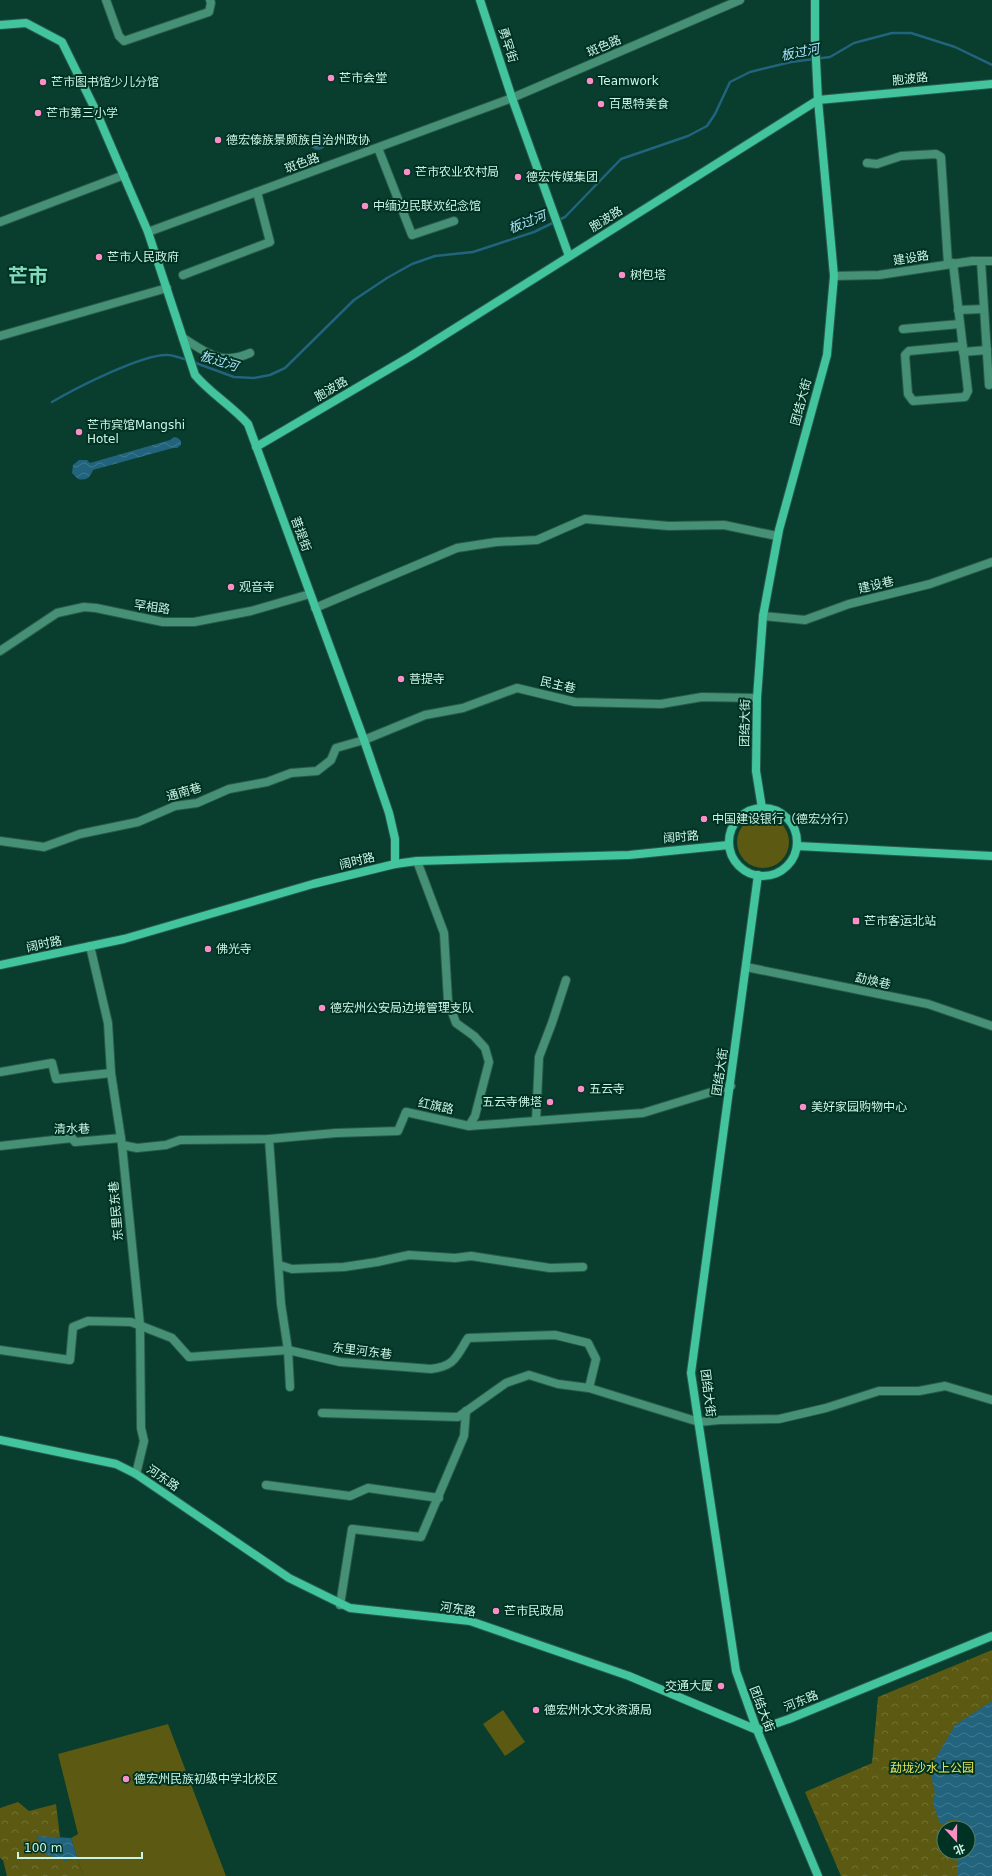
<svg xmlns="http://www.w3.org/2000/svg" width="992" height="1876" viewBox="0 0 992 1876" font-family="'DejaVu Sans','Noto Sans SC',sans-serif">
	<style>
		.grass { fill: #5b5912 }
		.forest { fill: url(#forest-crowns); fill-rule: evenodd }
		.water { fill: url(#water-waves) }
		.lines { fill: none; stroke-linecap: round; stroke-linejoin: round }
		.stream { stroke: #22637d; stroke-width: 2.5 }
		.street-casing { stroke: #285a4b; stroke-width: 10 }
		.secondary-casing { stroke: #285a4b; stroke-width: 10 }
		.street { stroke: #469076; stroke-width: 8 }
		.secondary { stroke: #42c49c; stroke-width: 8 }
		.poi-dot { fill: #fa8fc7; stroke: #003224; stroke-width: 1.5 }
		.labels { text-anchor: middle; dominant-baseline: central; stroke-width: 4; stroke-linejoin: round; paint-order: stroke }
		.street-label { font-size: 12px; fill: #caf4e3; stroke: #003224 }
		.poi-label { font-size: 12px; fill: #caf4e3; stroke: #003224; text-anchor: start }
		.park-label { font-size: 12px; fill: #e4e258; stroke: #003224 }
		.water-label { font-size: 13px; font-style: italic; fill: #ade1fa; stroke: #003224 }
		.town-label { font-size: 20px; font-weight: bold; fill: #81dbba; stroke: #003224 }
	</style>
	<defs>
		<pattern id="forest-crowns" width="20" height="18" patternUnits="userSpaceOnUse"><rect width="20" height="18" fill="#5b5912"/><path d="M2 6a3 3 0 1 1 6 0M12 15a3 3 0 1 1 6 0" fill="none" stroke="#717134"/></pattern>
		<pattern id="water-waves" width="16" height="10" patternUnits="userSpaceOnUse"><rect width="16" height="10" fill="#22637d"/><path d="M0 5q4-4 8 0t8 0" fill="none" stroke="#417a8f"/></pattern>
	</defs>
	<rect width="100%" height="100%" fill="#093d2e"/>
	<!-- grass -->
	<g class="grass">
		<circle cx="763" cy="842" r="26"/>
		<path d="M503 1710 525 1742 505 1756 483 1724Z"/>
		<path d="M168 1724 226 1876H83L71 1838 78 1834 58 1754Z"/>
	</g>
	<!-- forest -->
	<g class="forest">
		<path d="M992 1650V1876H841L805 1792 872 1763 878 1697ZM944 1828H968V1852H944Z"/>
		<path d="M18 1802 29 1811 56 1804 60 1837H37L65 1861 77 1857 83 1876H7L3 1860 0 1858V1808Z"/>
	</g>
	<!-- water -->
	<g class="water">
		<circle cx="318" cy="141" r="9"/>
		<path d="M174 437 178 438 181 441V445L177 448H173L93 470C90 478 86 481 78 479L72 473 73 465 79 460H87L90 463 170 440Z"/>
		<path d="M992 1701V1876H957V1859L968 1855V1828H961L958 1819 949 1820 945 1824H940L933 1803 935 1792 930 1772 934 1761 955 1725Z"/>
		<path d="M37 1836 71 1838 77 1857 65 1861 45 1854Z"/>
	</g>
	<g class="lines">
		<!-- stream -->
		<g class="stream">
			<path d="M193 362 234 377 254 378 270 375 285 368 354 300 387 278 412 264 435 256 473 252 534 232 565 217 621 159 688 136 707 126 715 114 730 82 750 72 791 62 830 57 854 43 892 33H911L955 47 992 65"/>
			<path d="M52 402C74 389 144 353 168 355 174 355 182 359 189 360"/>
		</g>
		<!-- street casing -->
		<g class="street-casing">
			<g id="street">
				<path d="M106 0 119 36 124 41 209 12 211 3 210 0"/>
				<path d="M378 148 412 235 454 221"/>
				<path d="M867 163 877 164 901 156 936 154 941 157 948 264"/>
				<path d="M0 222 124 175"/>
				<path d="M148 232 512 98 740 0"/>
				<path d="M981 261 989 385"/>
				<path d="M953 263 968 391 965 397 913 401 908 394 905 355 909 351 963 346"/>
				<path d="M183 275 270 242 257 192"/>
				<path d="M834 276 879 275 972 261H992"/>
				<path d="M958 310 984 309"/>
				<path d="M903 329 960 324"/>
				<path d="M0 336 167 288"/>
				<path d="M183 338C207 353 221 366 250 353"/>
				<path d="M963 352 987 350"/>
				<path d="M315 608 457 548 496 542 537 540 585 519 669 526 724 525 777 536"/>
				<path d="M763 616 805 620 849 604 930 584 992 562"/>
				<path d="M0 651 57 613 84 607 96 608 163 622H194L251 611 310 594"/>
				<path d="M0 841 44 847 80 834 138 822 175 806 197 803 229 789 267 782 291 773 317 771 331 760 336 748 364 740 425 715 463 708 517 688 575 702 661 704 702 697 757 698"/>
				<path d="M417 861 444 933 448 1001 456 1023 474 1036 485 1048 489 1062 475 1116 469 1126"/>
				<path d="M90 946 108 1023 111 1073 122 1145 140 1325 141 1428 144 1441 136 1474"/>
				<path d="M746 967 928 1004 992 1026"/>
				<path d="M0 1072 52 1063 56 1079 111 1073"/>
				<path d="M536 1121 539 1057 552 1023 566 980"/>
				<path d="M269 1139 281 1304 288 1350 290 1387"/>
				<path d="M122 1145 137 1148 166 1145 180 1140 269 1139 336 1133 398 1131 406 1112 469 1126 643 1113 731 1086"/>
				<path d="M0 1146 72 1138 75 1142 121 1138"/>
				<path d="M279 1265 292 1269 344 1267 377 1262 409 1255 455 1258 471 1256 550 1268 583 1267"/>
				<path d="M0 1350 70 1360 73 1327 88 1321 131 1322 172 1338 189 1357 288 1350 340 1362 431 1369C455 1366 456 1357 468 1338L555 1335 588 1343 596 1359 589 1388"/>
				<path d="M322 1413 458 1417 506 1383 529 1375 558 1384 589 1388 699 1422 719 1420 779 1419 826 1408 879 1391H919L945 1386 992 1400"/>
				<path d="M266 1485 350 1496 368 1488 439 1498"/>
				<path d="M340 1605 352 1529 421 1537 464 1436 466 1411"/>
			</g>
		</g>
		<!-- secondary casing -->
		<g class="secondary-casing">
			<g id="secondary">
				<path d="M480 0 512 98 569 256"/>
				<path d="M0 25 26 23 62 42 95 109 148 232 195 375C210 393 232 406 248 424L364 740 389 813 395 839V864"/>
				<path d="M256 447 411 356 818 100 992 84"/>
				<path d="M762 808 756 771 757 698 763 616 779 530 827 355 834 276 818 100 815 40V0"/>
				<circle cx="763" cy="842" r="34"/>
				<path d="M797 846 992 856"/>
				<path d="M758 875 691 1373 736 1671 757 1730 818 1876"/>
				<path d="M0 965 124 939 313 884 395 864 417 861 629 855 729 845"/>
				<path d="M0 1440 116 1464 136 1474 289 1578 350 1608 470 1621 629 1676 757 1730 789 1719 992 1636"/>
			</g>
		</g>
		<!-- street -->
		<use href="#street" class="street"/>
		<!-- secondary -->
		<use href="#secondary" class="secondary"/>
	</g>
	<!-- markers -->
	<g class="poi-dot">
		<circle cx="331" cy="78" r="4"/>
		<circle cx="590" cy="81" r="4"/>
		<circle cx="43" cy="82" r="4"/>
		<circle cx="601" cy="104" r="4"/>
		<circle cx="38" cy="113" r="4"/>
		<circle cx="218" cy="140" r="4"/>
		<circle cx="407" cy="172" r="4"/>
		<circle cx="518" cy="177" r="4"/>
		<circle cx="365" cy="206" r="4"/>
		<circle cx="99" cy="257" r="4"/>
		<circle cx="622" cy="275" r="4"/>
		<circle cx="79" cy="432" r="4"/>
		<circle cx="231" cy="587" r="4"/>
		<circle cx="401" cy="679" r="4"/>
		<circle cx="704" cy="819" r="4"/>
		<rect x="852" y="917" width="8" height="8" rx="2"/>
		<circle cx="208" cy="949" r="4"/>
		<circle cx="322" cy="1008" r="4"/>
		<circle cx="581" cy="1089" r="4"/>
		<circle cx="550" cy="1102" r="4"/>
		<circle cx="803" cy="1107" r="4"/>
		<circle cx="496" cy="1611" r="4"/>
		<circle cx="721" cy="1686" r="4"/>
		<circle cx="536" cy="1710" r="4"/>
		<circle cx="126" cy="1779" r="4"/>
	</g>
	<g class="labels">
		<!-- street labels -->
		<g class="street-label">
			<text transform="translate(508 45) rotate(72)">勇罕街</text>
			<text transform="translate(604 46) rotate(-23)">斑色路</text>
			<text transform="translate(910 79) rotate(-6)">胞波路</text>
			<text transform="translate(302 163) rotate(-20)">斑色路</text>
			<text transform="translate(606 219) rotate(-32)">胞波路</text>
			<text transform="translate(911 258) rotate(-9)">建设路</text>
			<text transform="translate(331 389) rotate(-30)">胞波路</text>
			<text transform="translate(801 402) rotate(-75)">团结大街</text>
			<text transform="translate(301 534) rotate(70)">菩提街</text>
			<text transform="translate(876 585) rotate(-13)">建设巷</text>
			<text transform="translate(152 607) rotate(8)">罕相路</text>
			<text transform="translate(558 685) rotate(13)">民主巷</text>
			<text transform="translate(745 723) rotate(-89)">团结大街</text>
			<text transform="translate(184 792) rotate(-16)">通南巷</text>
			<text transform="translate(681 837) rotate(-5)">阔时路</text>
			<text transform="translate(357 861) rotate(-14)">阔时路</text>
			<text transform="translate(44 944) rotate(-12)">阔时路</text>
			<text transform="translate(873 981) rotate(12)">勐焕巷</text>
			<text transform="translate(720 1072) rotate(-82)">团结大街</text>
			<text transform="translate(436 1106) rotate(12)">红旗路</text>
			<text transform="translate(72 1129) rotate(-1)">清水巷</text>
			<text transform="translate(116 1211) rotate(-95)">东里民东巷</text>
			<text transform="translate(362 1351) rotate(7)">东里河东巷</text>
			<text transform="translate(708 1393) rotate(83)">团结大街</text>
			<text transform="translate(163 1478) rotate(34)">河东路</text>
			<text transform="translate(458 1609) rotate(9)">河东路</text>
			<text transform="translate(801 1701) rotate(-22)">河东路</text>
			<text transform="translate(762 1709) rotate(69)">团结大街</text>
		</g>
		<!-- poi labels -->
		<g class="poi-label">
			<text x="339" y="78">芒市会堂</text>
			<text x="598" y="81">Teamwork</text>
			<text x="51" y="82">芒市图书馆少儿分馆</text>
			<text x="609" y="104">百思特美食</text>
			<text x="46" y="113">芒市第三小学</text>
			<text x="226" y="140">德宏傣族景颇族自治州政协</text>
			<text x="415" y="172">芒市农业农村局</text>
			<text x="526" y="177">德宏传媒集团</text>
			<text x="373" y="206">中缅边民联欢纪念馆</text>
			<text x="107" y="257">芒市人民政府</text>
			<text x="630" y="275">树包塔</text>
			<text x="87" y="425">芒市宾馆Mangshi<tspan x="87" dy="14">Hotel</tspan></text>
			<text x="239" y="587">观音寺</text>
			<text x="409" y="679">菩提寺</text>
			<text x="712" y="819">中国建设银行（德宏分行）</text>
			<text x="864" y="921">芒市客运北站</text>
			<text x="216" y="949">佛光寺</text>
			<text x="330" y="1008">德宏州公安局边境管理支队</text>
			<text x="589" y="1089">五云寺</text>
			<text x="542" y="1102" text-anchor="end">五云寺佛塔</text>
			<text x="811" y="1107">美好家园购物中心</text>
			<text x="504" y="1611">芒市民政局</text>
			<text x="713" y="1686" text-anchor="end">交通大厦</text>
			<text x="544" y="1710">德宏州水文水资源局</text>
			<text x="134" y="1779">德宏州民族初级中学北校区</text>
		</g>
		<!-- park labels -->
		<g class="park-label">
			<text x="932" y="1768">勐垅沙水上公园</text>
		</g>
		<!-- water labels -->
		<g class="water-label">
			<text transform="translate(800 52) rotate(-11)">板过河</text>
			<text transform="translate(527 222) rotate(-21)">板过河</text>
			<text transform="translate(219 361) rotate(17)">板过河</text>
		</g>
		<!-- town labels -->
		<g class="town-label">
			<text x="28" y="276">芒市</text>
		</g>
	</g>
	<!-- north arrow -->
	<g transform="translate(956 1840) rotate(159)"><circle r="19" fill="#003224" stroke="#518070"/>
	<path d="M0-3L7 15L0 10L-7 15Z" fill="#fa8fc7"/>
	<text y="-6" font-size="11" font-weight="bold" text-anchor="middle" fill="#caf4e3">北</text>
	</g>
	<!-- scale -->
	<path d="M18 1852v6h124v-6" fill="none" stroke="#caf4e3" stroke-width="2"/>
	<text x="24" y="1852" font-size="12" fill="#caf4e3" stroke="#003224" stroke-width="3" paint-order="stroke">100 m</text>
</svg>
